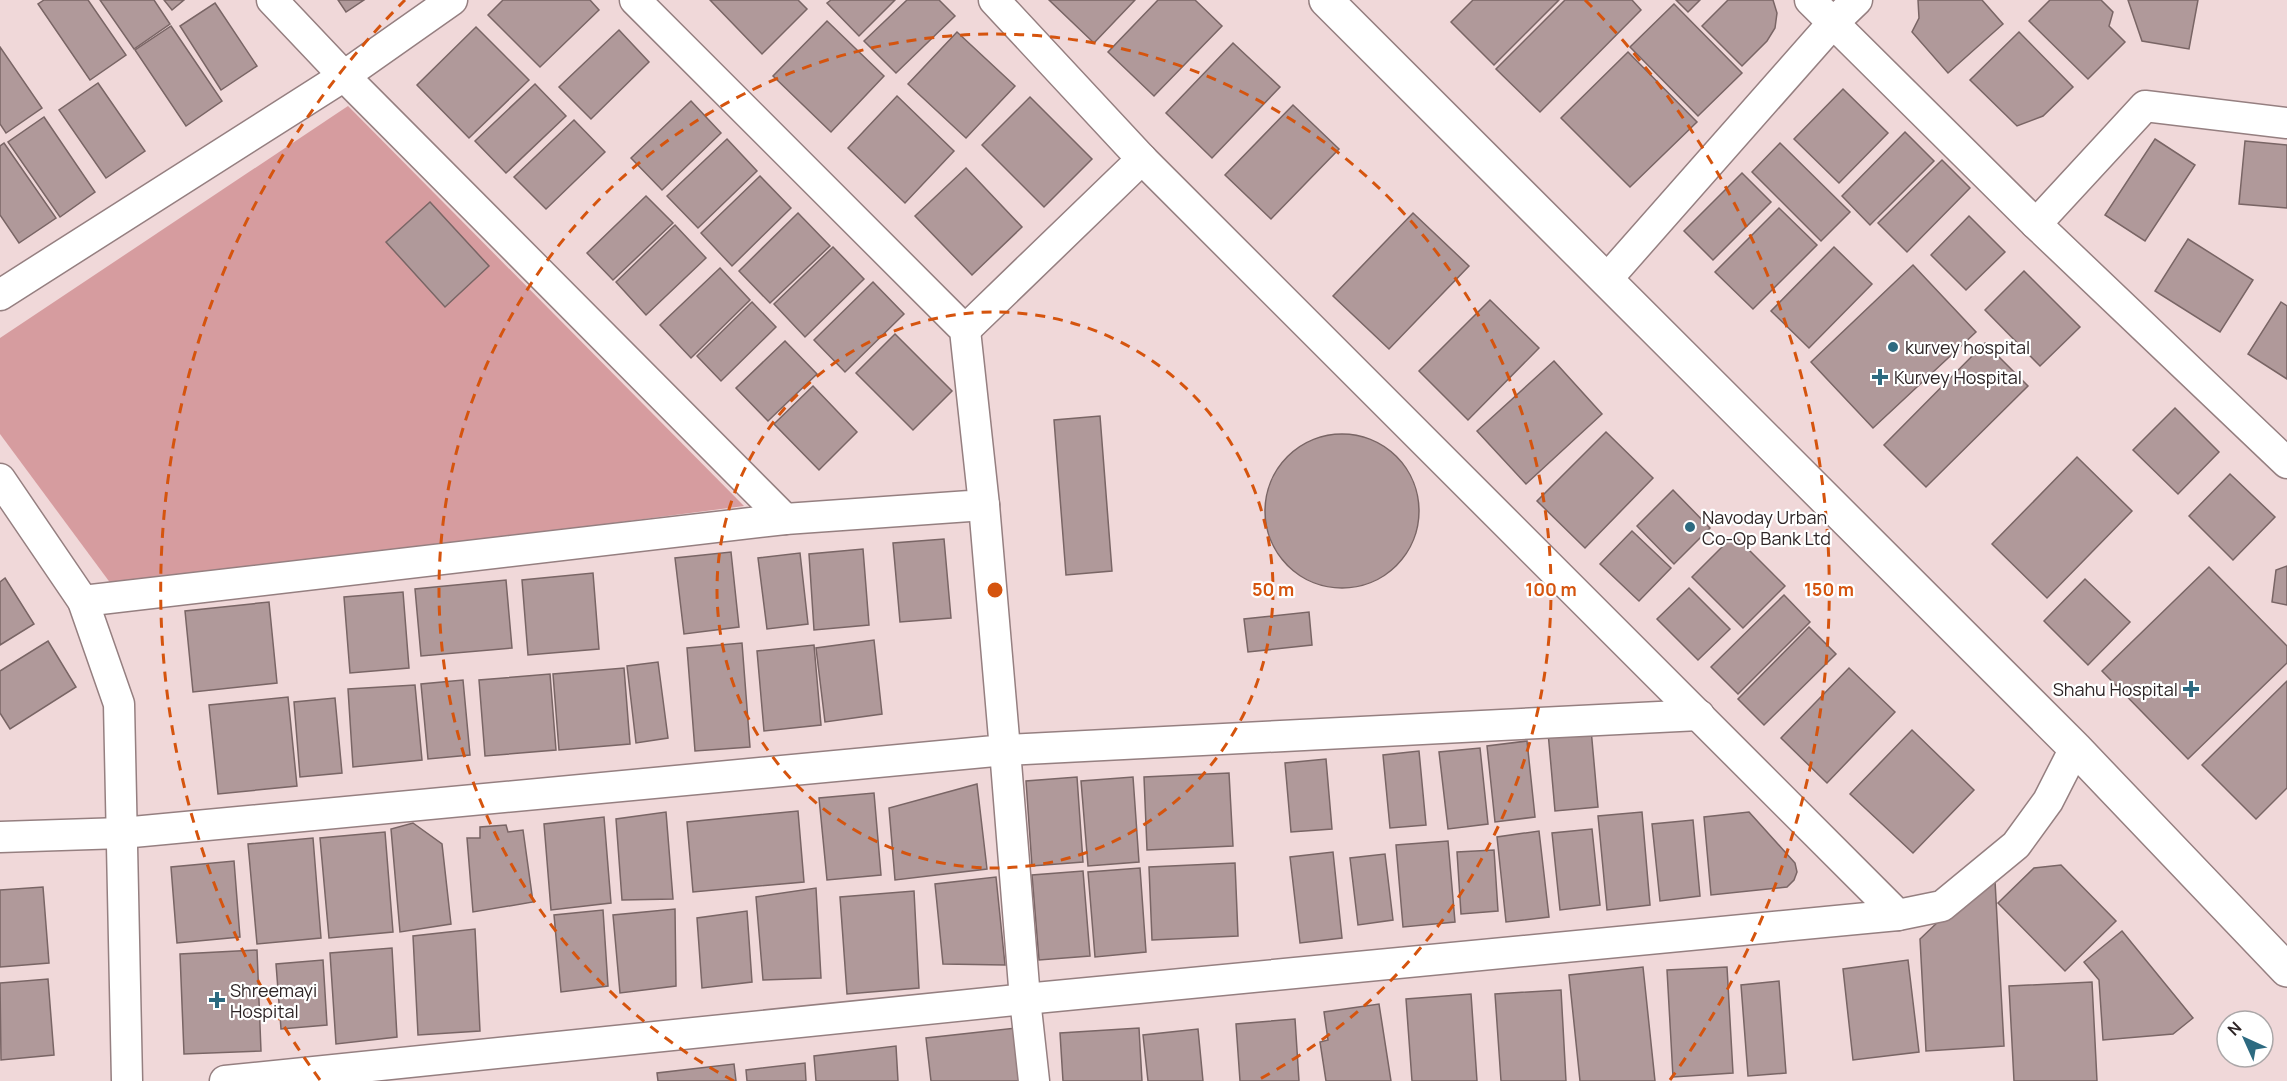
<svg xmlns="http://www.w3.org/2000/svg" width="2287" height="1081" viewBox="0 0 2287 1081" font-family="Manrope,sans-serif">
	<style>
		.green { fill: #d69c9f }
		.building { fill: #b0999a; stroke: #796565; stroke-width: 1.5 }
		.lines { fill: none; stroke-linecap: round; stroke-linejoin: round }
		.street-casing { stroke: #957f80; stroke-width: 33 }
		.secondary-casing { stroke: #957f80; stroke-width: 36 }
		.street { stroke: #fff; stroke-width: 30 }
		.secondary { stroke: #fff; stroke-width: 33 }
		.ring { fill: none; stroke: #d5540e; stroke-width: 3; stroke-dasharray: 10 8 }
		.poi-dot { fill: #2d6a80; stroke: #fff; stroke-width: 2 }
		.labels { text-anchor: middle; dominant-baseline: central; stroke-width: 4.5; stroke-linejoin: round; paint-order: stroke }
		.poi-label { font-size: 18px; fill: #2d2425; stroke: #fff; text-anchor: start }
		.centre { fill: #d5540e; stroke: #fff; stroke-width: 3 }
		.ring-label { font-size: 18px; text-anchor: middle; font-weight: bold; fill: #d5540e; stroke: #fff; stroke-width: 4.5; stroke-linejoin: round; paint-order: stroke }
	</style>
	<rect width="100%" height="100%" fill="#f0d8d9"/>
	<!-- green -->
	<path class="green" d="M348 106 744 506 114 588 0 434V338Z"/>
	<!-- building -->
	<g class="building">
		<path d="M44 0H88L126 55 90 80 38 4Z"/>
		<path d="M100 0H154L170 24 134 49Z"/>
		<path d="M164 0H184L172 10Z"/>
		<path d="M338 0H364L346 12Z"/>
		<path d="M503 0H590L599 10 540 67 488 15Z"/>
		<path d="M710 0H798L807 9 762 54Z"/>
		<path d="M831 0H895L859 36 827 3Z"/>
		<path d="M907 0H939L955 16 896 73 864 41Z"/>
		<path d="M1049 0H1135L1094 43Z"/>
		<path d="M1158 0H1195L1222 26 1154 96 1108 52Z"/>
		<path d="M1473 0H1559L1494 65 1451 22Z"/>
		<path d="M1565 0H1632L1641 10 1540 112 1496 69Z"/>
		<path d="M1676 0H1700L1688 12Z"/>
		<path d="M1728 0H1773L1777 13 1775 28 1767 41 1742 66 1702 26Z"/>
		<path d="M1918 0H1982L2003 24 1948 73 1912 32 1919 18Z"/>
		<path d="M2050 0H2101L2113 12 2109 26 2125 42 2088 79 2029 21Z"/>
		<path d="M2128 0H2198L2189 49 2142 41Z"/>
		<path d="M215 3 257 66 221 90 180 26Z"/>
		<path d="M1674 4 1742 73 1698 116 1630 47Z"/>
		<path d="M827 21 884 76 831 132 773 76Z"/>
		<path d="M171 26 222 101 186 126 135 50Z"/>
		<path d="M476 27 529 80 469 138 417 85Z"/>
		<path d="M619 30 649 62 591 119 559 87Z"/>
		<path d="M957 32 1015 86 966 138 908 84Z"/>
		<path d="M2019 32 2073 87 2043 116 2017 126 1970 80Z"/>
		<path d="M1233 43 1280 87 1212 158 1166 113Z"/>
		<path d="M0 47 42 108 6 133 0 124Z"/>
		<path d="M1628 52 1697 122 1630 187 1561 118Z"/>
		<path d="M98 83 145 151 106 178 59 110Z"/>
		<path d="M535 84 566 116 506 173 475 141Z"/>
		<path d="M1843 89 1888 133 1839 183 1794 139Z"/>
		<path d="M897 96 954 151 905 203 848 148Z"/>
		<path d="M1030 97 1092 159 1044 207 982 145Z"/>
		<path d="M691 101 721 133 662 190 631 158Z"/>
		<path d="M1293 105 1339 149 1271 219 1225 175Z"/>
		<path d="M44 117 95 192 60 217 8 142Z"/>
		<path d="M574 120 605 152 546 209 514 177Z"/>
		<path d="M1905 132 1934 161 1870 225 1842 196Z"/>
		<path d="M727 139 757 171 698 228 667 196Z"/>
		<path d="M2155 139 2195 165 2145 241 2105 215Z"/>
		<path d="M2245 141 2287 145V208L2239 204Z"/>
		<path d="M4 143 56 218 19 243 0 215V146Z"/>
		<path d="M1780 143 1850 212 1821 241 1752 172Z"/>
		<path d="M1942 160 1970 188 1907 252 1878 223Z"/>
		<path d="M966 168 1022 227 972 275 915 216Z"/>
		<path d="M1742 173 1771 202 1713 260 1684 231Z"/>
		<path d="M760 176 791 208 732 266 701 233Z"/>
		<path d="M646 196 673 223 613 280 587 253Z"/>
		<path d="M430 202 489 266 445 307 386 242Z"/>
		<path d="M1779 208 1817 245 1753 309 1715 272Z"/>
		<path d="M798 213 830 246 770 303 739 271Z"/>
		<path d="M1413 213 1469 266 1389 349 1333 296Z"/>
		<path d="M1969 216 2005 252 1966 290 1931 255Z"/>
		<path d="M675 225 706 258 646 315 616 282Z"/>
		<path d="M2188 239 2253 280 2220 332 2155 291Z"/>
		<path d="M833 247 864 279 805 337 774 304Z"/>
		<path d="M1834 247 1872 284 1809 348 1771 311Z"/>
		<path d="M1913 265 1976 332 1873 428 1811 362Z"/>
		<path d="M720 268 750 300 691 358 660 325Z"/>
		<path d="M2024 271 2080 327 2040 366 1985 310Z"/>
		<path d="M873 282 904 314 845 372 814 340Z"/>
		<path d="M1490 300 1539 348 1468 420 1419 371Z"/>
		<path d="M752 302 776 327 721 381 697 356Z"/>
		<path d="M2281 302 2287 306V379L2248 354Z"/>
		<path d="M895 334 952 391 913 430 856 373Z"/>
		<path d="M785 341 817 374 768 421 736 388Z"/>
		<path d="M1985 343 2028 386 1926 487 1884 445Z"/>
		<path d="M1554 361 1602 414 1526 484 1477 431Z"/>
		<path d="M813 386 857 432 819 470 774 424Z"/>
		<path d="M2175 408 2219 452 2178 494 2133 450Z"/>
		<path d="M1100 416 1112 571 1066 575 1054 420Z"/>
		<path d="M1606 432 1653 478 1585 548 1537 501Z"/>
		<circle cx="1342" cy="511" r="77"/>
		<path d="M2077 457 2132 511 2047 598 1992 544Z"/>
		<path d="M2230 474 2275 517 2233 560 2189 516Z"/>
		<path d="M1673 490 1710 528 1674 564 1637 526Z"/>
		<path d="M1632 531 1671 568 1639 601 1600 564Z"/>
		<path d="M1734 535 1785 586 1743 628 1692 577Z"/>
		<path d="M944 539 951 618 900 622 893 543Z"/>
		<path d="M863 549 869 625 814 630 809 554Z"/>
		<path d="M731 552 739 627 684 634 675 558Z"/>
		<path d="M800 553 808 624 767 629 758 558Z"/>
		<path d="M2287 566V605L2272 602 2276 570Z"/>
		<path d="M2209 567 2287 646V663L2188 759 2102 671Z"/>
		<path d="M593 573 599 649 528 655 522 580Z"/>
		<path d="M5 578 34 624 0 645V582Z"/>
		<path d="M2085 579 2130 622 2088 665 2044 621Z"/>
		<path d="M506 580 512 648 421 656 415 589Z"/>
		<path d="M1689 588 1730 629 1698 660 1657 619Z"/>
		<path d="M403 592 409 668 350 673 344 597Z"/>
		<path d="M1784 595 1810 622 1738 694 1711 667Z"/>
		<path d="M269 602 277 683 193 692 185 611Z"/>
		<path d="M1309 612 1312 645 1248 652 1244 619Z"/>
		<path d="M1809 627 1836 654 1764 725 1738 699Z"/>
		<path d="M874 640 882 714 825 722 816 648Z"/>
		<path d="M48 641 76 687 10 729 0 713V671Z"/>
		<path d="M742 643 750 747 695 751 687 648Z"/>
		<path d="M814 645 821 725 764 731 757 651Z"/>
		<path d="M658 662 668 738 636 743 627 666Z"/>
		<path d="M624 668 630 744 559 750 553 674Z"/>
		<path d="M1849 668 1895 712 1827 783 1781 738Z"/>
		<path d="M550 674 556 750 485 756 479 680Z"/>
		<path d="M463 680 470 755 428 759 421 684Z"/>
		<path d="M2287 681V788L2256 819 2202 765Z"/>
		<path d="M415 685 422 760 353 767 348 689Z"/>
		<path d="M288 697 297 786 218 794 209 705Z"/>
		<path d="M335 698 342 773 300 777 294 702Z"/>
		<path d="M1591 729 1598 807 1555 811 1548 732Z"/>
		<path d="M1912 730 1974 790 1913 853 1850 794Z"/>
		<path d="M1527 741 1535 817 1495 822 1487 746Z"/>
		<path d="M1480 748 1488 824 1448 829 1439 752Z"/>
		<path d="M1419 751 1426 825 1390 828 1383 755Z"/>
		<path d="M1326 759 1332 829 1291 832 1285 763Z"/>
		<path d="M1229 773 1233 846 1147 850 1144 777Z"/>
		<path d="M1077 777 1083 862 1032 866 1026 781Z"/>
		<path d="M1133 777 1139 862 1088 866 1081 781Z"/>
		<path d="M977 784 987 869 895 880 889 808Z"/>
		<path d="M874 793 881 875 827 880 819 798Z"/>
		<path d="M798 811 804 882 693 892 687 822Z"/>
		<path d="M666 812 673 899 622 900 616 819Z"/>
		<path d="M1642 812 1650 905 1607 910 1598 816Z"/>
		<path d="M1749 812 1795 863 1797 872 1794 880 1787 887 1711 895 1704 817Z"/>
		<path d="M604 817 611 903 551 910 544 824Z"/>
		<path d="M1693 820 1700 896 1660 901 1652 824Z"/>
		<path d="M413 823 442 844 451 924 400 932 391 829Z"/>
		<path d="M506 825 508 832 523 830 533 902 473 912 467 838H480V827Z"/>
		<path d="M1592 829 1600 905 1560 910 1552 833Z"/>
		<path d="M1539 831 1549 917 1506 922 1497 837Z"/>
		<path d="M385 832 393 932 329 938 320 838Z"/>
		<path d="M313 838 321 938 257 944 248 844Z"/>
		<path d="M1448 841 1455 922 1403 927 1396 845Z"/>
		<path d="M1494 850 1498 911 1461 914 1457 852Z"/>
		<path d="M1333 852 1342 938 1300 943 1290 857Z"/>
		<path d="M1385 854 1393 920 1358 925 1350 858Z"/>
		<path d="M234 861 240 937 177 943 171 867Z"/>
		<path d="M1235 863 1238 936 1152 940 1149 867Z"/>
		<path d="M2061 865 2116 921 2065 971 1998 903 2034 868Z"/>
		<path d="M1140 868 1146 952 1095 957 1088 872Z"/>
		<path d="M1083 871 1090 956 1039 960 1032 875Z"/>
		<path d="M996 877 1005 965 943 964 935 884Z"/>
		<path d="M1981 881H1995L2004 1046 1926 1051 1920 939Z"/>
		<path d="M43 887 49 963 0 967V890Z"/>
		<path d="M816 888 821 978 763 980 756 897Z"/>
		<path d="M914 891 919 988 847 994 840 897Z"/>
		<path d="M675 909 676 986 620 993 613 915Z"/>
		<path d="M603 910 608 986 561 992 554 915Z"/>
		<path d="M747 911 752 982 702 988 697 918Z"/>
		<path d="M475 929 480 1031 418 1035 413 936Z"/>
		<path d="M2122 931 2193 1018 2173 1034 2103 1040 2099 980 2084 962Z"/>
		<path d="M392 948 397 1037 336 1044 330 953Z"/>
		<path d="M257 950 261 1051 184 1054 180 954Z"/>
		<path d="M323 960 327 1025 281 1029 276 964Z"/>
		<path d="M1908 960 1919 1052 1853 1060 1843 969Z"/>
		<path d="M1643 967 1655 1081H1580L1569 975Z"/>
		<path d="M1727 967 1733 1073 1673 1077 1667 970Z"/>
		<path d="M48 979 54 1055 1 1060 0 983Z"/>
		<path d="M1779 981 1786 1073 1748 1076 1741 985Z"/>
		<path d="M2092 982 2097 1081H2014L2009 986Z"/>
		<path d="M1561 990 1566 1081H1501L1495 994Z"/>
		<path d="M1471 994 1477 1081H1412L1406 999Z"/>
		<path d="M1379 1004 1391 1081H1326L1320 1042 1328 1040 1324 1012Z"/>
		<path d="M1295 1019 1299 1081H1240L1236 1024Z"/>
		<path d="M1016 1028 1022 1081H931L926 1038Z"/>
		<path d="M1139 1028 1142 1081H1063L1060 1033Z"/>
		<path d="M1198 1029 1203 1081H1148L1143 1035Z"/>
		<path d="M896 1046 898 1081H816L814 1056Z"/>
		<path d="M805 1063 806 1081H747L746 1070Z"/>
		<path d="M734 1064 736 1081H658L657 1073Z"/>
	</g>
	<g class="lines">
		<!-- street casing -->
		<g class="street-casing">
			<g id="street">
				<path d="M635 0 965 330 984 505 785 519"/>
				<path d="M994 0 1142 159 1898 915 1942 906 2016 845 2048 801 2075 748"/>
				<path d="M1810 0 2036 224 2287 463"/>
				<path d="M2036 224 2145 106 2287 123"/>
				<path d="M1607 279 1832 24 1857 0"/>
				<path d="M0 295 344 76 452 0"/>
				<path d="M965 330 1142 159"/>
				<path d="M0 479 83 601 119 704 127 1081"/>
				<path d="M83 601 785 519 344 76 272 0"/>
				<path d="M0 837 122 833 1005 750 984 505"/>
				<path d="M225 1081 1025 999 1898 915"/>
				<path d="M1034 1081 1025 999 1005 750 1699 715"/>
			</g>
		</g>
		<!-- secondary casing -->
		<g class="secondary-casing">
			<path id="secondary" d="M1326 0 2075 748 2287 970"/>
		</g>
		<!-- street -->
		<use href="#street" class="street"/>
		<!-- secondary -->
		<use href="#secondary" class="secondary"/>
	</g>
	<!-- distance rings -->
	<g class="ring">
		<circle cx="995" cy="590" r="278"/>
		<path d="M734 1081A556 556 0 1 1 1256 1081"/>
		<path d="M320 1080A834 834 0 0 1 405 0M1585 0A834 834 0 0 1 1670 1080"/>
	</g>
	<!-- markers -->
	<g class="poi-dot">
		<circle cx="1893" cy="347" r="6"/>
		<path d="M1877 368h6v6h6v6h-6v6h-6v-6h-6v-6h6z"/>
		<circle cx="1690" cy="527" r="6"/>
		<path d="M2188 680h6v6h6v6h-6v6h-6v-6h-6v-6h6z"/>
		<path d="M214 991h6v6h6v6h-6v6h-6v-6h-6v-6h6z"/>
	</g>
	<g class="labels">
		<!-- poi labels -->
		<g class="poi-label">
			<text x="1905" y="347">kurvey hospital</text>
			<text x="1894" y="377">Kurvey Hospital</text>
			<text x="1702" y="517">Navoday Urban<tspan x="1702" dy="21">Co-Op Bank Ltd</tspan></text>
			<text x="2178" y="689" text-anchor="end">Shahu Hospital</text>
			<text x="230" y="990">Shreemayi<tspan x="230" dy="21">Hospital</tspan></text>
		</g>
	</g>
	<circle cx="995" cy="590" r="9" class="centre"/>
	<g class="ring-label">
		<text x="1273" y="596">50 m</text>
		<text x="1551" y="596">100 m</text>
		<text x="1829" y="596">150 m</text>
	</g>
	<!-- north arrow -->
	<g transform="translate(2245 1039) rotate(315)"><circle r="28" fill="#ffffff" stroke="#aba7a8" stroke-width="1.5"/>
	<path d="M0-4.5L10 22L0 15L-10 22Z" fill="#2d6a80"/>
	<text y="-9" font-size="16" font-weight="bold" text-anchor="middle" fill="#2d2425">N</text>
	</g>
</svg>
